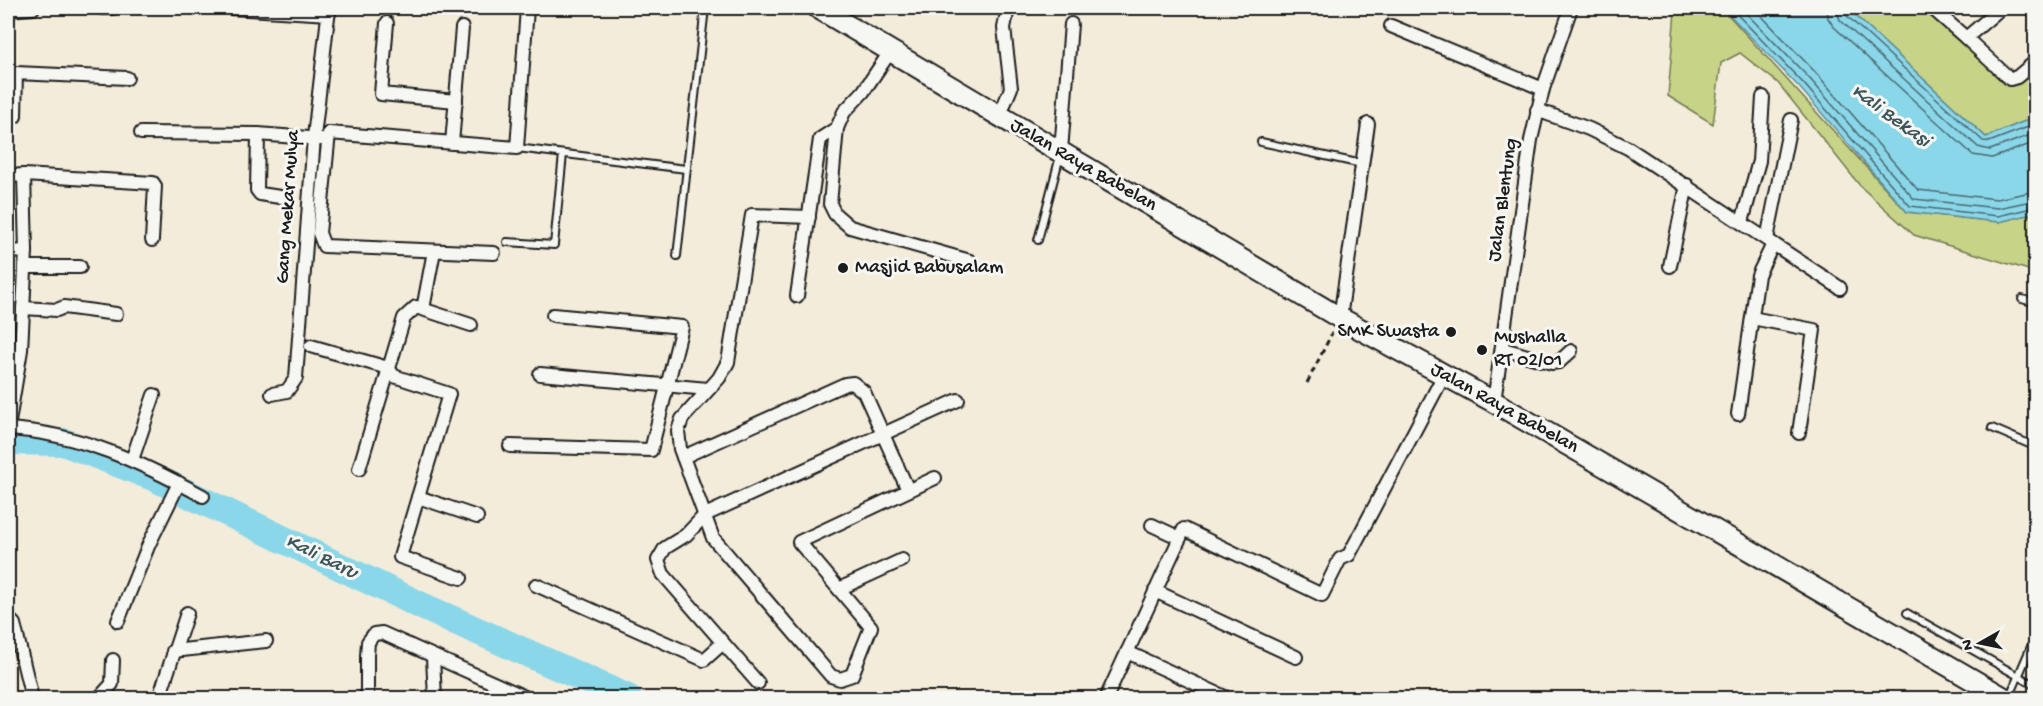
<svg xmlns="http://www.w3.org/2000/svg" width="2043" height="706" viewBox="0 0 2043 706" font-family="'Gochi Hand',sans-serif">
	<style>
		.green { fill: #c7d487; stroke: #727852; stroke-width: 1.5 }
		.water { fill: #8bd7ea; stroke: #5f8c98; stroke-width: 1.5 }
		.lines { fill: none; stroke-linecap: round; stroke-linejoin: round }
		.shore { stroke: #48676e; stroke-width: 1.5 }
		.river { stroke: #8bd7ea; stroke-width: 28 }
		.lane-casing { stroke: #1c1c1c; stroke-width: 10 }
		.street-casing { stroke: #1c1c1c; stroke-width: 16 }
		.primary-casing { stroke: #1c1c1c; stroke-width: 24 }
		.path { stroke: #1c1c1c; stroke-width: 3; stroke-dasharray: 6 4.5; stroke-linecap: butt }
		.lane { stroke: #f6f6f2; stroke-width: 6 }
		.street { stroke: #f6f6f2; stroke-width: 12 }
		.primary { stroke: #f6f6f2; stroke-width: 20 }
		.poi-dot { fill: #1c1c1c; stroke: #f6f6f2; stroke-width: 2 }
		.labels { text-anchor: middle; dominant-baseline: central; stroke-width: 6; stroke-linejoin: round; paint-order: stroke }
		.street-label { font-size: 20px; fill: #1c1c1c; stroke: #f6f6f2 }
		.poi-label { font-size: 20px; fill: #1c1c1c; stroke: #f6f6f2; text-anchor: start }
		.water-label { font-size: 21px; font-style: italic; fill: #3d545a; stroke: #f6f6f2 }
	</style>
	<rect width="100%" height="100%" fill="#f3ecda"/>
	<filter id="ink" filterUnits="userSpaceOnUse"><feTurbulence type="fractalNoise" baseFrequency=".0167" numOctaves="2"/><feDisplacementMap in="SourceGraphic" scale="12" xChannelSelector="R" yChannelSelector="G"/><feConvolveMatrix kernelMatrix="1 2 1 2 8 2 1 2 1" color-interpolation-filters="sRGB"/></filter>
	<g filter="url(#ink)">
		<!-- green -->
		<g class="green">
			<path d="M1672 8H1722L1907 212 1999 222 2035 213V272L1914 235 1861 187 1778 83 1740 53 1721 63 1713 124 1668 96 1675 11Z"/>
			<path d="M1847 8H1933L2010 79 2035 61V117L1986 137Z"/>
		</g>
		<!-- water -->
		<path class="water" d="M1723 8H1847L1986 137 2035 117V213L1999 222 1907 212 1800 88Z"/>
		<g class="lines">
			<!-- shore -->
			<g class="shore">
				<path d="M1731 8 1804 84 1910 206 1998 216 2036 207"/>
				<path d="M1741 8 1810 79 1914 199 1998 208 2036 200"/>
				<path d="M1754 8 1816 73 1918 190 1997 199 2036 191"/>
				<path d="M1827 8 1828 18 1833 26 1973 155 1992 158 2036 142"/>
				<path d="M1836 8 1840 20 1978 147 1990 150 2036 133"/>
				<path d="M1843 8 1846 15 1983 141 1989 142 2036 124"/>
			</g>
			<!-- river -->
			<path class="river" d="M8 441 63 442 153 477 424 607 628 698"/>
			<!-- lane casing -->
			<g class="lane-casing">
				<g id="lane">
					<path d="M1261 142 1362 164"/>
					<path d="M517 148 686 169"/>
					<path d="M1038 240 1060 156"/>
					<path d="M507 242 554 245 563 154"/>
					<path d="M677 256 705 8"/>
					<path d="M2022 299 2036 303"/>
					<path d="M1992 428 2036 447"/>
					<path d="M1907 613 2036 686"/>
					<path d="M2009 698 2036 635"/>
				</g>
			</g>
			<!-- street casing -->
			<g class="street-casing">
				<g id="street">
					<path d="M102 8H112"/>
					<path d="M231 8 329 14"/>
					<path d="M1932 8 1966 38 2001 8"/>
					<path d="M8 10 33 8"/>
					<path d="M387 23 381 94 456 101"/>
					<path d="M1391 26 1543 89"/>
					<path d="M1966 38 2010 79 2017 77 2036 61"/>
					<path d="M890 52 863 92 844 112 837 128 830 204 835 214 850 227 970 261"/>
					<path d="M1537 110 1589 129 1628 148 1840 288"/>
					<path d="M999 117 1011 88 1004 28 1008 8"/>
					<path d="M8 118 15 116 16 73 127 78"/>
					<path d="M141 133 258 134 321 139"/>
					<path d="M258 134 257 190 260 194 280 197"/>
					<path d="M452 143 462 28"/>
					<path d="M1061 151 1071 24"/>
					<path d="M24 175 153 183 155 186 152 240"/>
					<path d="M8 176 24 175 26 251 21 350 8 428"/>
					<path d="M809 217 752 215 728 362 719 378 682 419 678 431 680 449 713 538 831 676 840 679 852 675 871 627 799 542 935 478"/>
					<path d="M1742 222 1759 161 1763 97"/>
					<path d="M1767 239 1791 120"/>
					<path d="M8 252 26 251"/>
					<path d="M494 253 324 246 319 233 329 133 517 148 527 8"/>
					<path d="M1670 266 1687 185"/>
					<path d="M25 267H80"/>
					<path d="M797 296 820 139 837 128"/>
					<path d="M23 308 57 310 64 307 116 314"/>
					<path d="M423 309 434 251"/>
					<path d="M1340 318 1368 124"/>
					<path d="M1752 318 1814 330 1799 433"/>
					<path d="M311 346 388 368 394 376 449 394 400 557 461 578"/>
					<path d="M1503 349 1552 363 1559 362 1571 351"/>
					<path d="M540 374 708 389"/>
					<path d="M272 394 287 391 296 378 314 137 329 8"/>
					<path d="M1494 402 1531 140 1543 89 1571 8"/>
					<path d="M1738 414 1758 275 1773 244"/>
					<path d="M8 429C79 433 140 462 203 496"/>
					<path d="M510 446 651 450 682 327 553 315"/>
					<path d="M683 457 845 384 853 383 864 392 908 490"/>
					<path d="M132 460 154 395"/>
					<path d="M359 469 404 318 416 307 471 325"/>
					<path d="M418 497 477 517"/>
					<path d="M1152 525 1180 538"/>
					<path d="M536 585 704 660 723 643"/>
					<path d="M839 589 902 560"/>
					<path d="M1155 591 1296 657"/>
					<path d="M8 618 14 624 32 698"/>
					<path d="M118 621 149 544 179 483"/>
					<path d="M173 651 266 641"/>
					<path d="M1127 652 1227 698"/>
					<path d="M433 658 435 698"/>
					<path d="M758 683 663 574 658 560 665 548 686 535 705 515 958 400"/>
					<path d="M99 698 112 684 113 660"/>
					<path d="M159 698 187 613"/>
					<path d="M367 698V656L368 642 374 634 382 633 527 698"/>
					<path d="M1106 698 1184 529 1322 595 1340 559 1349 555 1444 375"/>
				</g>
			</g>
			<!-- primary casing -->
			<g class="primary-casing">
				<path id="primary" d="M818 8 1340 318 1494 402 2004 698"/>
			</g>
			<!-- path -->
			<path class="path" d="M1307 383 1332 333"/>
			<!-- lane -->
			<use href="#lane" class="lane"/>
			<!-- street -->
			<use href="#street" class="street"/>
			<!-- primary -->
			<use href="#primary" class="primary"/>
		</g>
	</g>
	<!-- markers -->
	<g class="poi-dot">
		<circle cx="843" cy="268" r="6"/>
		<circle cx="1451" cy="332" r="6"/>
		<circle cx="1482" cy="350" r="6"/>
	</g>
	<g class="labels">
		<!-- street labels -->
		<g class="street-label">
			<text transform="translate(1083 166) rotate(30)">Jalan Raya Babelan</text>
			<text transform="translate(1504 200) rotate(-82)">Jalan Blentung</text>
			<text transform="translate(289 207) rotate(-86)">Gang Mekar Mulya</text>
			<text transform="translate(1504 409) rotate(29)">Jalan Raya Babelan</text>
		</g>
		<!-- poi labels -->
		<g class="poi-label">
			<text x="855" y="268">Masjid Babusalam</text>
			<text x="1439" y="332" text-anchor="end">SMK Swasta</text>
			<text x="1494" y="338">Mushalla<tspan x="1494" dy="23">RT 02/01</tspan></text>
		</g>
		<!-- water labels -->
		<g class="water-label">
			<text transform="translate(1890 117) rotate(36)">Kali Bekasi</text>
			<text transform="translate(321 558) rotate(26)">Kali Baru</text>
		</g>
	</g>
	<!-- margin -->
	<rect width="2043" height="706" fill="none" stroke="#f6f6f2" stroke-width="30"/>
	<rect x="15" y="15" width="2013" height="676" fill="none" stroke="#1c1c1c" stroke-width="2" filter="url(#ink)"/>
	<!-- north arrow -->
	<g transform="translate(1980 643) rotate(261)" stroke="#f6f6f2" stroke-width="4.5" paint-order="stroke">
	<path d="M0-4.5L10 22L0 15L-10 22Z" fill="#1c1c1c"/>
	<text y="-9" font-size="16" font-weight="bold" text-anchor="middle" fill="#1c1c1c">N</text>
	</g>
</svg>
